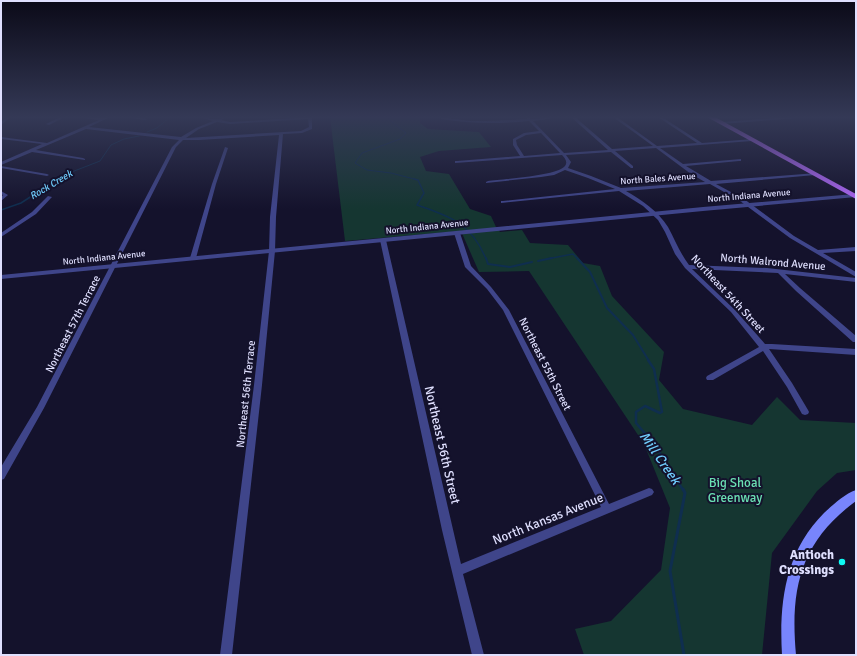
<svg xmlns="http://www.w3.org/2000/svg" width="857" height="656" viewBox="0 0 857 656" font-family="Signika,sans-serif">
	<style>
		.green { fill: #153631 }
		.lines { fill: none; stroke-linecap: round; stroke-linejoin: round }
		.stream-far4 { stroke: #0f2e4f; stroke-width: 1 }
		.stream-far3 { stroke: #0f2e4f; stroke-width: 1.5 }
		.stream-far2 { stroke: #0f2e4f; stroke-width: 2 }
		.stream-far1 { stroke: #0f2e4f; stroke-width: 2.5 }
		.stream { stroke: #0f2e4f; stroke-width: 3 }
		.minor { fill: #3f458a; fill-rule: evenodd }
		.tertiary { fill: #3f458a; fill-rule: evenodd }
		.secondary { fill: #7885fc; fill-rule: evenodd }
		.primary { fill: #b268fb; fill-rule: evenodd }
		.poi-dot { fill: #0ff9f4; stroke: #14122c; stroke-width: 1.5 }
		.labels { text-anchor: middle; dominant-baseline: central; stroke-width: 4; stroke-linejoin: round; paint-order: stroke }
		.far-street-label { font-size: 9px; fill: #dfdffe; stroke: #14122c }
		.far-water-label { font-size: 10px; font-style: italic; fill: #6fccfc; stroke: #14122c }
		.street-label { font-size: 11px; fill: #dfdffe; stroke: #14122c }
		.near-street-label { font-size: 13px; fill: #dfdffe; stroke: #14122c }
		.near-park-label { font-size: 13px; fill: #6adfb3; stroke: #14122c }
		.near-poi-label { font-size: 13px; font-weight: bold; fill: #dfdffe; stroke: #14122c; text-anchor: end }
		.near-water-label { font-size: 14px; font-style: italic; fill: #6fccfc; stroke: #14122c }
	</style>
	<rect width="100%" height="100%" fill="#14122c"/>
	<!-- green -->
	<path class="green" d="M330 117H420V123L428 129 479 132 491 147 439 151 420 157 426 171 449 174 470 209 491 216 496 227 500 232 522 230 530 243 568 245 583 263 600 266 612 296 664 352 659 380 683 409 752 425 777 397 800 420 856 423V470L837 473 817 491 772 553 762 655H584L575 629 611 621 661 570 670 508 644 444 529 271 479 272 461 231 345 241Z"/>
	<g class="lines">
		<!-- stream-far4 -->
		<g class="stream-far4">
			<path d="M386 117 406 133 400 139 362 153 355 163 367 170 391 173 418 180"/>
			<path d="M147 132 157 128 170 117"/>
			<path d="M56 180 64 175 100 161 111 145 124 139 139 136"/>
		</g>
		<!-- stream-far3 -->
		<g class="stream-far3">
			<path d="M414 179 418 180 424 193 417 205C450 216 472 224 486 259"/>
			<path d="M1 210 21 203 58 179"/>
			<path d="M547 259 573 254 578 259"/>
		</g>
		<!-- stream-far2 -->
		<g class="stream-far2">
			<path d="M486 258 488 264 510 267 532 262"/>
			<path d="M577 258 590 272 607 308 633 335 649 361"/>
			<path d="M538 261 552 258"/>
		</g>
		<!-- stream-far1 -->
		<path class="stream-far1" d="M648 360 654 369 662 412 660 413 645 406 636 412V423L654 444 683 490"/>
		<!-- stream -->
		<path class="stream" d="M683 489 685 493 670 571 684 655"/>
		<!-- minor -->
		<g class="minor">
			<path d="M7 117H11L1 125V122Z"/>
			<path d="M60 117H65L49 125 46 124Z"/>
			<path d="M74 117H110L89 127 181 137 196 128 213 121 199 117C204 117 213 120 217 119 221 119 223 117 227 117L221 120 230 122 312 117V129L302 133 283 134 276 217 275 251 262 385 232 655H220L254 385 269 251 270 217 279 135 199 140H183L176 147 44 408 4 479 1 480V467L37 407 172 147 179 140 86 129 36 150 83 158 85 159V160L32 152 1 165V162L42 144 1 139V137L47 143 99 120ZM308 119 309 127 301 131 186 138 199 129 217 122 230 124Z"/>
			<path d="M122 117H140L147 119 145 120Z"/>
			<path d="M440 117 471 121H486L527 119 526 117H529L531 119 562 117 533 121 564 153 608 150 571 117H575L612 149 653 146 613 117H617L657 146 697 143 658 117H662L702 143 753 139V141H752L660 148 683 164 741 159V161H739L686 166 711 181 817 173V174L815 175 716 184 744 199 794 236 818 250 856 247V251L823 253 856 272V277L790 238 740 201 710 184 626 191C642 200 658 211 668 227 675 240 680 253 689 265L767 268 856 278V282L785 274 800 288 856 336V342H853L796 291 778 273 692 269 735 310 765 344H772L856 349V355L769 349 792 383 808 410 809 412 808 414 805 415 802 414 787 387 763 351 713 380H707L706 378 707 376 759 347 731 312 685 268 675 254 665 232 658 220 643 206 619 191 501 203V201H503L615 189 588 178 565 170 554 175 541 177 486 183V182L488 181C502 179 557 176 565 166 568 162 565 158 562 155L455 163V161H457L520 156 513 145V139L524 133 539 131 529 121C499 124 470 124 441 119ZM541 133 560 153 524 156 517 145 516 140 526 135ZM656 148 691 174 705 182 621 188 591 176 568 168 571 162 566 155 611 152 631 168H633V166L615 151Z"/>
			<path d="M788 117H812L721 124 719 123 721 122Z"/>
			<path d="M225 147 228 148 216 184 196 258 193 260 191 259 190 258 212 184Z"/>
			<path d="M1 166 47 174 49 175 47 176 1 168Z"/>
			<path d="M1 191 8 195 1 201V197L3 195 1 194Z"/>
			<path d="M48 196 52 197 36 214 1 237V233L32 212Z"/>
			<path d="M457 231 460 233 471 266 491 287 509 310 609 504 649 488 652 489 654 492 652 495 463 574 484 655H472L442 530 380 240 381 239H385L386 240 461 564 601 507 503 310 487 289 465 267 454 233Z"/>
		</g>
		<!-- tertiary -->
		<path class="tertiary" d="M854 194 856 195V197L703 211 1 279V275L703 207Z"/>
		<!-- secondary -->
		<path class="secondary" d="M856 490V501C800 542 790 589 796 655H782C779 603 785 552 824 513 833 505 844 494 856 490Z"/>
		<!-- primary -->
		<path class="primary" d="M707 117H715L856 194V199Z"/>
	</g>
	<!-- sky -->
	<linearGradient id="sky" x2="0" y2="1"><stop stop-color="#0b0a18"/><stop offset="0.56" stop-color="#343956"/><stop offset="1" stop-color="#343956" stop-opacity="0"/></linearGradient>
	<rect width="857" height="209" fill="url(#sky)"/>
	<!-- markers -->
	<circle class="poi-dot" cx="842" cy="562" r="4"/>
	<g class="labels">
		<!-- far-street labels -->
		<g class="far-street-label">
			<text transform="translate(658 179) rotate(-4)">North Bales Avenue</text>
			<text transform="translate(749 196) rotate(-5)">North Indiana Avenue</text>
			<text transform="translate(427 227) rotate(-6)">North Indiana Avenue</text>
			<text transform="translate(104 258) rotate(-6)">North Indiana Avenue</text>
		</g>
		<!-- far-water labels -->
		<g class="far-water-label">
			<text transform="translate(51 185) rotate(-31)">Rock Creek</text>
		</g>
		<!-- street labels -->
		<g class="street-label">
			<text transform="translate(773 262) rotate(5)">North Walrond Avenue</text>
			<text transform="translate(728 294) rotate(47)">Northeast 54th Street</text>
			<text transform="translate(73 324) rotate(-63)">Northeast 57th Terrace</text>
			<text transform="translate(545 364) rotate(63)">Northeast 55th Street</text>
			<text transform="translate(246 394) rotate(-84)">Northeast 56th Terrace</text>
		</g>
		<!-- near-street labels -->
		<g class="near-street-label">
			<text transform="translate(442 445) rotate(77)">Northeast 56th Street</text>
			<text transform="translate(548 519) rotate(-22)">North Kansas Avenue</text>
		</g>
		<!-- near-park labels -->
		<g class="near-park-label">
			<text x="735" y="483">Big Shoal<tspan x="735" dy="15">Greenway</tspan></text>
		</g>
		<!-- near-poi labels -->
		<g class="near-poi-label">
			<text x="834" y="555">Antioch<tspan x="834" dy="15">Crossings</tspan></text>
		</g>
		<!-- near-water labels -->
		<g class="near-water-label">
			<text transform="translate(660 458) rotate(55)">Mill Creek</text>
		</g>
	</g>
	<!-- border -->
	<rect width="857" height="656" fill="none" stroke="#dfdffe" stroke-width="4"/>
</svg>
